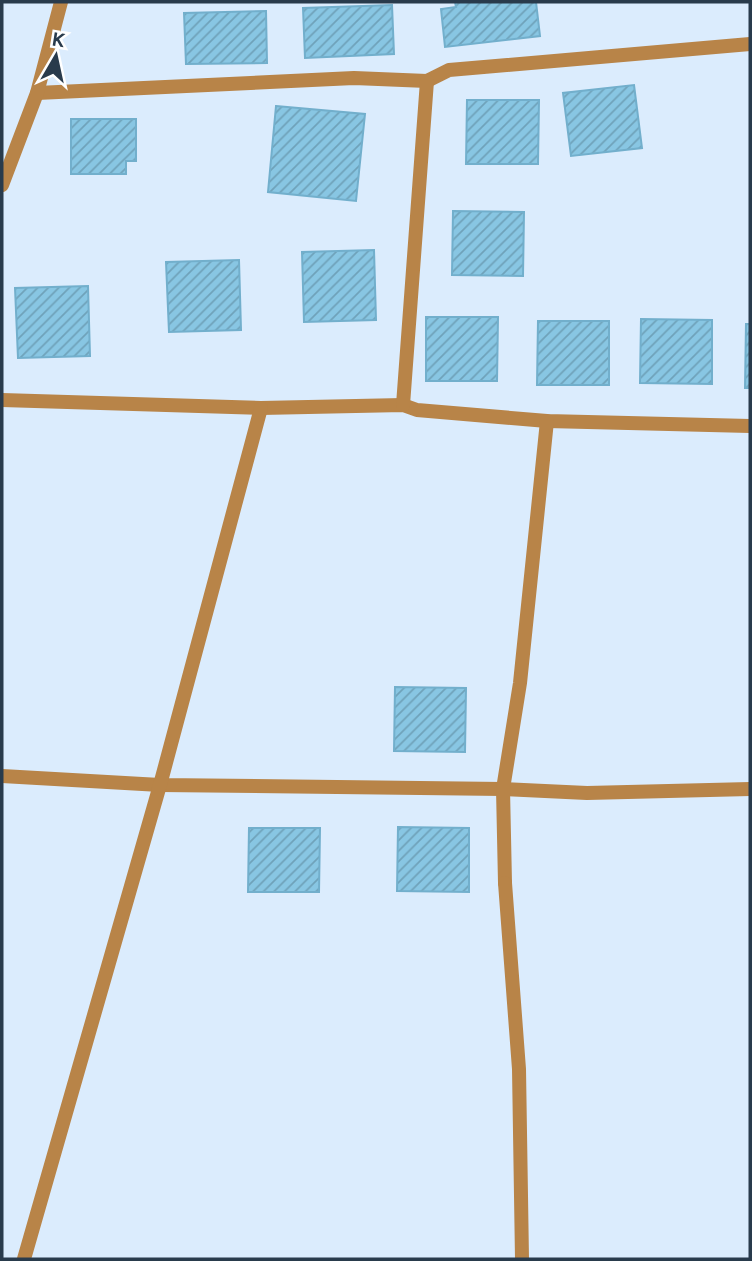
<svg xmlns="http://www.w3.org/2000/svg" width="752" height="1261" viewBox="0 0 752 1261" font-family="Figtree,sans-serif">
	<style>
		.building { fill: url(#building-hatch); stroke: #72afcc; stroke-width: 2 }
		.lines { fill: none; stroke-linecap: round; stroke-linejoin: round }
		.minor { stroke: #b88448; stroke-width: 14 }
		.tertiary { stroke: #b88448; stroke-width: 14 }
	</style>
	<defs>
		<pattern id="building-hatch" width="6" height="6" patternUnits="userSpaceOnUse" patternTransform="scale(1.75)"><rect width="6" height="6" fill="#88c6e3"/><path d="M-1 1l2-2M0 6l6-6M5 7l2-2" fill="none" stroke="#6fa2ba"/></pattern>
	</defs>
	<rect width="100%" height="100%" fill="#dbecfd"/>
	<!-- building -->
	<g class="building">
		<path d="M455 2H536L540 36 445 47 441 9 456 7Z"/>
		<path d="M392 5 394 54 305 58 303 8Z"/>
		<path d="M266 11 267 63 186 64 184 13Z"/>
		<path d="M634 85 642 148 571 156 563 93Z"/>
		<path d="M467 100H539L538 164H466Z"/>
		<path d="M276 106 365 114 356 201 268 192Z"/>
		<path d="M71 119H136V161H126V174H71Z"/>
		<path d="M453 211 524 212 523 276 452 275Z"/>
		<path d="M374 250 376 320 304 322 302 252Z"/>
		<path d="M239 260 241 330 169 332 166 262Z"/>
		<path d="M88 286 90 356 18 358 15 288Z"/>
		<path d="M426 317H498L497 381H426Z"/>
		<path d="M641 319 712 320V384L640 383Z"/>
		<path d="M538 321H609V385H537Z"/>
		<path d="M746 324H750V388H745Z"/>
		<path d="M395 687 466 688 465 752 394 751Z"/>
		<path d="M398 827 469 828V892L397 891Z"/>
		<path d="M249 828H320L319 892H248Z"/>
	</g>
	<g class="lines">
		<!-- minor -->
		<g class="minor">
			<path d="M37 93 354 78 427 81 449 70 750 44"/>
			<path d="M2 185 37 93 61 2"/>
			<path d="M2 400 261 408 403 405 417 410 547 421 750 426"/>
			<path d="M403 405 427 81"/>
			<path d="M2 776 160 785 503 789 587 793 750 789"/>
			<path d="M505 883 503 789 520 683 547 421"/>
			<path d="M24 1259 160 785 261 408"/>
		</g>
		<!-- tertiary -->
		<path class="tertiary" d="M505 883 519 1069 522 1259"/>
	</g>
	<!-- border -->
	<rect width="752" height="1261" fill="none" stroke="#293b4c" stroke-width="7"/>
	<!-- north arrow -->
	<g transform="translate(56 56) rotate(9)" stroke="#ffffff" stroke-width="5" paint-order="stroke">
	<path d="M0-5L12 26L0 18L-12 26Z" fill="#293b4c"/>
	<text y="-10" font-size="19" font-weight="bold" text-anchor="middle" fill="#293b4c">K</text>
	</g>
</svg>
